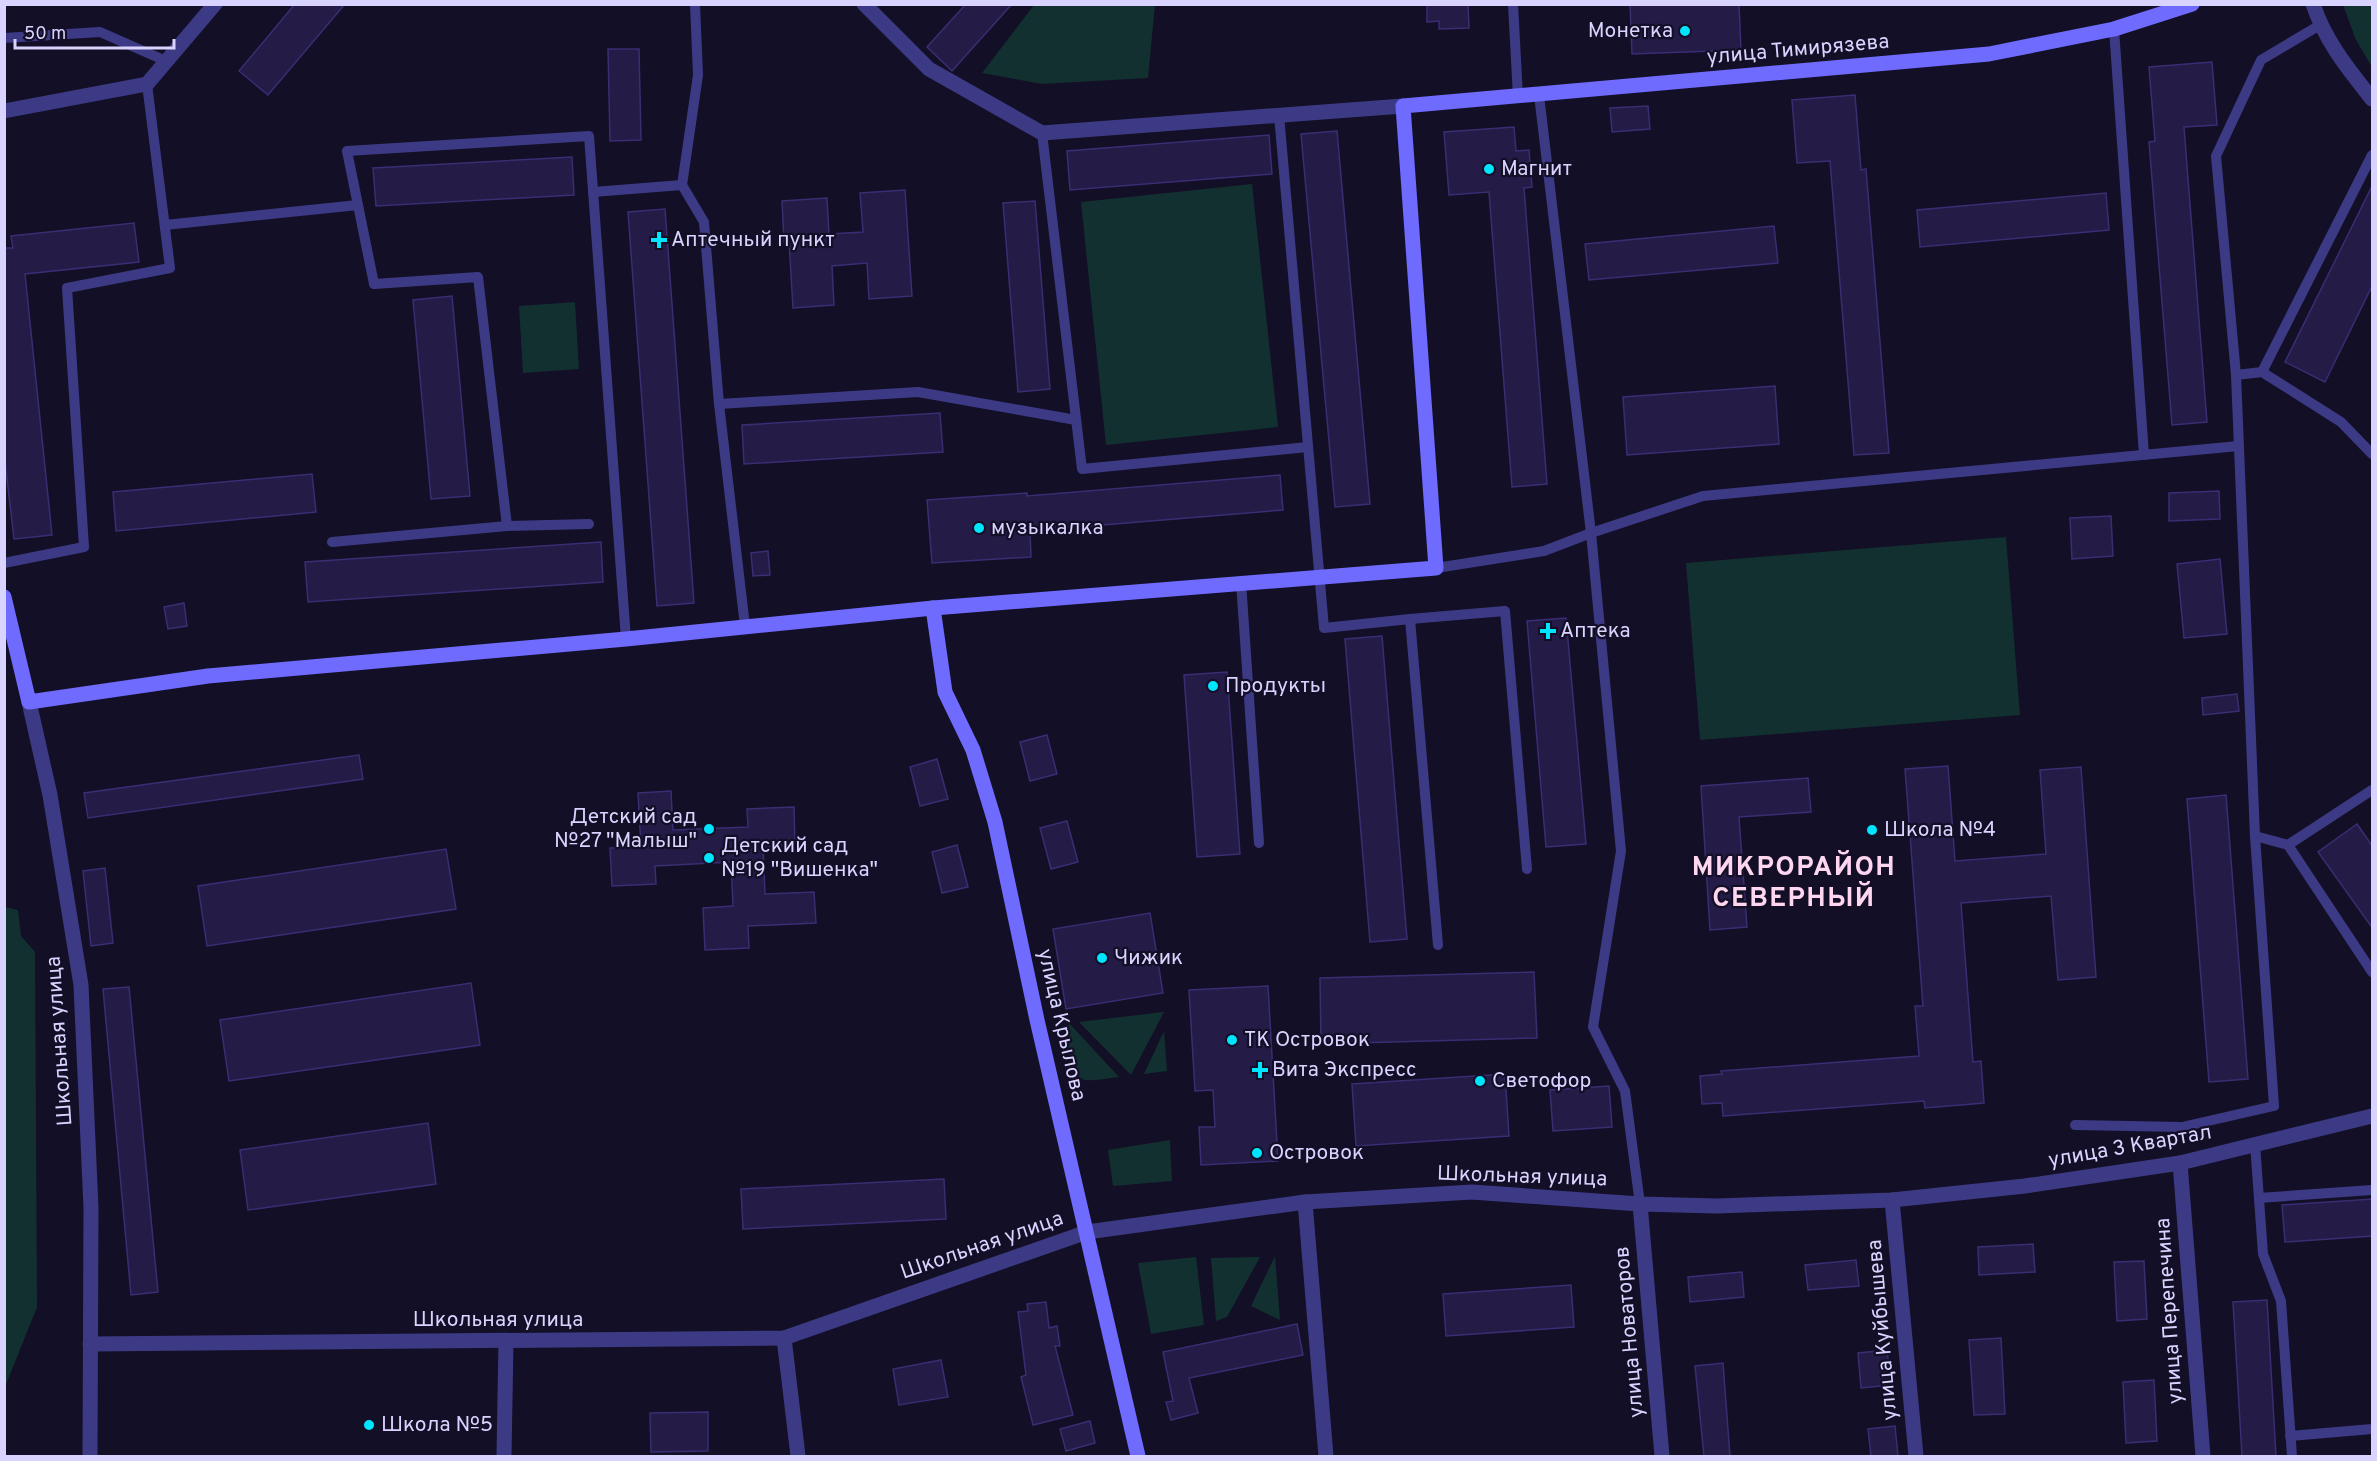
<svg xmlns="http://www.w3.org/2000/svg" width="2377" height="1461" viewBox="0 0 2377 1461" font-family="Overpass,sans-serif">
	<style>
		.green { fill: #12302f }
		.building { fill: #241b47; stroke: #3b2d73; stroke-width: 1.5 }
		.lines { fill: none; stroke-linecap: round; stroke-linejoin: round }
		.lane { stroke: #3d3a85; stroke-width: 10 }
		.street { stroke: #3d3a85; stroke-width: 15 }
		.secondary { stroke: #6f6bff; stroke-width: 15 }
		.poi-dot { fill: #00e5ff; stroke: #130f26; stroke-width: 2 }
		.labels { text-anchor: middle; dominant-baseline: central; stroke-width: 4.5; stroke-linejoin: round; paint-order: stroke }
		.poi-label { font-size: 21px; fill: #d9d4ff; stroke: #130f26; text-anchor: start }
		.street-label { font-size: 21px; fill: #d9d4ff; stroke: #130f26 }
		.district-label { font-size: 27px; font-weight: bold; letter-spacing: 1.5px; fill: #ffd6f0; stroke: #130f26 }
	</style>
	<rect width="100%" height="100%" fill="#130f26"/>
	<!-- green -->
	<g class="green">
		<path d="M1034 5H1155L1148 78 1042 84 982 73Z"/>
		<path d="M2343 5H2372V67L2356 40Z"/>
		<path d="M1252 184 1278 427 1106 445 1081 202Z"/>
		<path d="M575 302 579 369 523 373 519 306Z"/>
		<path d="M2006 537 2020 715 1700 740 1686 563Z"/>
		<path d="M5 907 18 910 21 936 35 952 37 1307 5 1387Z"/>
		<path d="M1164 1012 1131 1075 1079 1022 1163 1012Z"/>
		<path d="M1070 1024 1119 1077C1109 1078 1097 1081 1086 1080 1070 1079 1067 1040 1064 1027Z"/>
		<path d="M1164 1031 1167 1071 1144 1074Z"/>
		<path d="M1170 1140 1172 1181 1113 1186 1108 1150Z"/>
		<path d="M1275 1256 1280 1320 1251 1306Z"/>
		<path d="M1196 1257 1204 1325 1151 1334 1138 1263Z"/>
		<path d="M1260 1257 1227 1317 1216 1321 1211 1258Z"/>
	</g>
	<!-- building -->
	<g class="building">
		<path d="M295 4H345L268 95 239 71Z"/>
		<path d="M966 4H1012L952 71 927 47Z"/>
		<path d="M1427 4H1468L1469 28 1439 29V21L1427 22Z"/>
		<path d="M1630 4H1739L1741 50 1632 54Z"/>
		<path d="M608 49H639L641 140 610 141Z"/>
		<path d="M2212 62 2217 125 2184 127 2207 422 2172 425 2149 142 2155 141 2149 67Z"/>
		<path d="M1855 95 1861 170 1866 169 1889 453 1854 455 1830 161 1797 163 1792 100Z"/>
		<path d="M1648 106 1650 129 1612 132 1610 108Z"/>
		<path d="M1514 127 1516 151 1529 150 1532 187 1524 188 1547 484 1512 487 1489 192 1449 195 1444 132Z"/>
		<path d="M1337 131 1370 504 1335 507 1301 134Z"/>
		<path d="M1269 135 1272 174 1070 190 1067 151Z"/>
		<path d="M572 157 574 195 376 206 373 168Z"/>
		<path d="M2373 184V284L2325 382 2285 362Z"/>
		<path d="M905 190 912 296 869 299 867 263 832 266 834 305 793 308 789 241 784 242 782 201 827 198 829 234 863 232 860 193Z"/>
		<path d="M2106 193 2109 230 1920 247 1917 210Z"/>
		<path d="M1035 201 1050 389 1018 392 1003 203Z"/>
		<path d="M665 209 694 603 657 606 628 212Z"/>
		<path d="M134 223 139 262 25 274 52 535 14 539 4 453V248H13L11 236Z"/>
		<path d="M1774 226 1778 263 1589 280 1585 244Z"/>
		<path d="M452 296 470 496 431 499 413 300Z"/>
		<path d="M1775 386 1779 444 1627 455 1623 397Z"/>
		<path d="M940 413 943 452 744 464 742 425Z"/>
		<path d="M312 474 316 512 116 531 113 492Z"/>
		<path d="M1280 475 1283 510 1030 531 1031 557 932 563 927 500 1027 493V496Z"/>
		<path d="M2219 491 2220 519 2169 521V493Z"/>
		<path d="M2111 516 2113 556 2072 559 2070 518Z"/>
		<path d="M601 542 603 582 308 602 305 562Z"/>
		<path d="M768 551 770 575 753 576 751 553Z"/>
		<path d="M2220 559 2227 634 2184 638 2177 564Z"/>
		<path d="M184 603 187 626 168 629 164 607Z"/>
		<path d="M1566 618 1586 844 1546 847 1527 621Z"/>
		<path d="M1382 636 1407 939 1370 942 1345 639Z"/>
		<path d="M1227 672 1240 854 1197 857 1184 675Z"/>
		<path d="M2237 694 2239 711 2203 715 2202 698Z"/>
		<path d="M1047 735 1057 774 1030 781 1020 742Z"/>
		<path d="M359 755 363 779 88 818 84 793Z"/>
		<path d="M937 759 948 799 920 806 910 767Z"/>
		<path d="M1948 766 1955 861 2046 854 2040 770 2081 767 2096 977 2058 980 2051 896 1961 903 1973 1062 1981 1061 1984 1103 1925 1108 1924 1101 1723 1116 1722 1103 1702 1104 1700 1076 1722 1074 1721 1071 1919 1056 1915 1006H1923L1905 769Z"/>
		<path d="M1808 778 1811 812 1739 817 1747 927 1710 930 1701 786Z"/>
		<path d="M671 791 673 830 748 827 747 809 794 807 795 845 763 847 765 894 814 892 816 923 748 926 749 948 705 950 703 908 733 906 731 862 655 866 656 884 612 886 610 848 641 847 638 793Z"/>
		<path d="M2226 795 2248 1079 2209 1082 2187 799Z"/>
		<path d="M1067 821 1078 862 1051 869 1040 828Z"/>
		<path d="M2357 824 2373 847V929L2318 852Z"/>
		<path d="M957 845 968 887 942 893 932 852Z"/>
		<path d="M446 849 456 909 207 946 198 886Z"/>
		<path d="M105 868 113 943 91 946 83 871Z"/>
		<path d="M1150 913 1163 993 1066 1009 1053 929Z"/>
		<path d="M1534 972 1537 1038 1321 1044 1320 978Z"/>
		<path d="M471 983 480 1045 229 1081 220 1020Z"/>
		<path d="M1268 986 1278 1161 1201 1165 1199 1127H1215L1213 1090 1195 1091 1189 990Z"/>
		<path d="M129 987 158 1292 131 1295 103 989Z"/>
		<path d="M1505 1074 1509 1136 1356 1146 1352 1084Z"/>
		<path d="M1609 1086 1612 1127 1553 1131 1550 1090Z"/>
		<path d="M428 1123 436 1184 248 1210 240 1150Z"/>
		<path d="M944 1179 946 1219 743 1229 741 1189Z"/>
		<path d="M2373 1199V1236L2285 1242 2282 1205Z"/>
		<path d="M2033 1244 2035 1272 1979 1275 1978 1247Z"/>
		<path d="M1856 1260 1859 1286 1808 1290 1805 1265Z"/>
		<path d="M2144 1261 2147 1319 2117 1321 2114 1262Z"/>
		<path d="M1742 1272 1744 1297 1690 1302 1688 1277Z"/>
		<path d="M1571 1285 1574 1327 1446 1336 1443 1294Z"/>
		<path d="M2267 1300 2276 1456H2242L2233 1302Z"/>
		<path d="M1046 1302 1049 1328 1057 1326 1060 1346H1055L1073 1415 1033 1425 1021 1377 1026 1375 1018 1312 1028 1311 1027 1304Z"/>
		<path d="M1297 1324 1303 1355 1189 1378 1198 1413 1171 1420 1166 1402 1173 1401 1163 1352Z"/>
		<path d="M2001 1338 2005 1414 1974 1415 1969 1340Z"/>
		<path d="M1887 1350 1891 1385 1861 1388 1858 1353Z"/>
		<path d="M941 1360 948 1397 899 1405 893 1369Z"/>
		<path d="M1723 1363 1730 1456H1704L1695 1366Z"/>
		<path d="M2154 1380 2157 1441 2126 1443 2123 1382Z"/>
		<path d="M708 1412V1451L651 1452 650 1413Z"/>
		<path d="M1090 1421 1095 1443 1066 1451 1060 1429Z"/>
		<path d="M1895 1426 1898 1456H1871L1868 1429Z"/>
	</g>
	<g class="lines">
		<!-- lane -->
		<g class="lane">
			<path d="M1513 4 1518 97"/>
			<path d="M2114 29 2144 455"/>
			<path d="M4 38 100 32 166 61"/>
			<path d="M1539 95 1591 533 1621 851 1593 1027 1625 1091 1640 1204"/>
			<path d="M1279 115 1324 628 1410 619 1438 945"/>
			<path d="M1042 133 1082 469 1308 447"/>
			<path d="M682 185 698 75 695 4"/>
			<path d="M593 192 682 185 704 222 719 404 745 626"/>
			<path d="M165 225 358 205"/>
			<path d="M2262 372 2372 155"/>
			<path d="M2236 375 2262 372 2341 422 2372 454"/>
			<path d="M719 404 918 392 1076 420"/>
			<path d="M507 526 478 277 374 284 347 151 589 136 626 639"/>
			<path d="M332 542 507 526 589 524"/>
			<path d="M4 563 84 547 67 288 170 268 147 84"/>
			<path d="M1436 568 1544 551 1591 533 1703 496 2239 446"/>
			<path d="M1241 582 1259 843"/>
			<path d="M1410 619 1505 611 1527 869"/>
			<path d="M2255 836 2288 845 2372 790"/>
			<path d="M2288 845 2372 972"/>
			<path d="M2075 1125 2182 1127 2274 1106 2255 836 2236 375 2216 156 2261 60 2320 25"/>
			<path d="M2255 1144 2263 1254 2281 1301 2292 1456"/>
			<path d="M2259 1198 2372 1190"/>
			<path d="M2290 1436 2372 1429"/>
		</g>
		<!-- street -->
		<g class="street">
			<path d="M864 4 929 69 1042 133 1403 106"/>
			<path d="M2313 4C2325 41 2349 70 2372 99"/>
			<path d="M4 111 147 84 215 4"/>
			<path d="M29 702 50 795 81 985 91 1208 90 1456"/>
			<path d="M2180 1163 2203 1456"/>
			<path d="M1892 1200 1916 1456"/>
			<path d="M1305 1202 1326 1456"/>
			<path d="M1640 1204 1662 1456"/>
			<path d="M784 1338 798 1456"/>
			<path d="M90 1344 784 1338 1087 1232 1305 1202 1472 1192 1640 1204 1717 1206 1892 1200 2025 1186 2180 1163 2372 1116"/>
			<path d="M504 1456 506 1341"/>
		</g>
		<!-- secondary -->
		<g class="secondary">
			<path d="M4 597 29 702 208 676 626 639 933 608 1436 568 1403 106 1989 54 2114 29 2192 4"/>
			<path d="M933 608 945 692 973 750 995 822 1037 1020 1138 1456"/>
		</g>
	</g>
	<!-- markers -->
	<g class="poi-dot">
		<circle cx="1685" cy="31" r="6"/>
		<circle cx="1489" cy="169" r="6"/>
		<path d="M656 231h6v6h6v6h-6v6h-6v-6h-6v-6h6z"/>
		<circle cx="979" cy="528" r="6"/>
		<path d="M1545 622h6v6h6v6h-6v6h-6v-6h-6v-6h6z"/>
		<circle cx="1213" cy="686" r="6"/>
		<circle cx="709" cy="829" r="6"/>
		<circle cx="1872" cy="830" r="6"/>
		<circle cx="709" cy="858" r="6"/>
		<circle cx="1102" cy="958" r="6"/>
		<circle cx="1232" cy="1040" r="6"/>
		<path d="M1257 1061h6v6h6v6h-6v6h-6v-6h-6v-6h6z"/>
		<circle cx="1480" cy="1081" r="6"/>
		<circle cx="1257" cy="1153" r="6"/>
		<circle cx="369" cy="1425" r="6"/>
	</g>
	<g class="labels">
		<!-- poi labels -->
		<g class="poi-label">
			<text x="1673" y="31" text-anchor="end">Монетка</text>
			<text x="1501" y="169">Магнит</text>
			<text x="671" y="240">Аптечный пункт</text>
			<text x="991" y="528">музыкалка</text>
			<text x="1560" y="631">Аптека</text>
			<text x="1225" y="686">Продукты</text>
			<text x="697" y="817" text-anchor="end">Детский сад<tspan x="697" dy="24">№27 "Малыш"</tspan></text>
			<text x="1884" y="830">Школа №4</text>
			<text x="721" y="846">Детский сад<tspan x="721" dy="24">№19 "Вишенка"</tspan></text>
			<text x="1114" y="958">Чижик</text>
			<text x="1244" y="1040">ТК Островок</text>
			<text x="1272" y="1070">Вита Экспресс</text>
			<text x="1492" y="1081">Светофор</text>
			<text x="1269" y="1153">Островок</text>
			<text x="381" y="1425">Школа №5</text>
		</g>
		<!-- street labels -->
		<g class="street-label">
			<text transform="translate(1798 50) rotate(-5)">улица Тимирязева</text>
			<text transform="translate(1061 1025) rotate(77)">улица Крылова</text>
			<text transform="translate(60 1041) rotate(-94)">Школьная улица</text>
			<text transform="translate(2130 1147) rotate(-10)">улица 3 Квартал</text>
			<text transform="translate(1522 1177) rotate(2)">Школьная улица</text>
			<text transform="translate(982 1246) rotate(-19)">Школьная улица</text>
			<text transform="translate(2170 1311) rotate(-94)">улица Перепечина</text>
			<text x="498" y="1320">Школьная улица</text>
			<text transform="translate(1883 1330) rotate(-95)">улица Куйбышева</text>
			<text transform="translate(1630 1332) rotate(-95)">улица Новаторов</text>
		</g>
		<!-- district labels -->
		<g class="district-label">
			<text x="1794" y="868">МИКРОРАЙОН<tspan x="1794" dy="31">СЕВЕРНЫЙ</tspan></text>
		</g>
	</g>
	<!-- border -->
	<rect width="2377" height="1461" fill="none" stroke="#d9d4ff" stroke-width="12"/>
	<!-- scale -->
	<path d="M15 39v9h159v-9" fill="none" stroke="#d9d4ff" stroke-width="3"/>
	<text x="24" y="39" font-size="18" fill="#d9d4ff" stroke="#130f26" stroke-width="4.5" paint-order="stroke">50 m</text>
</svg>
